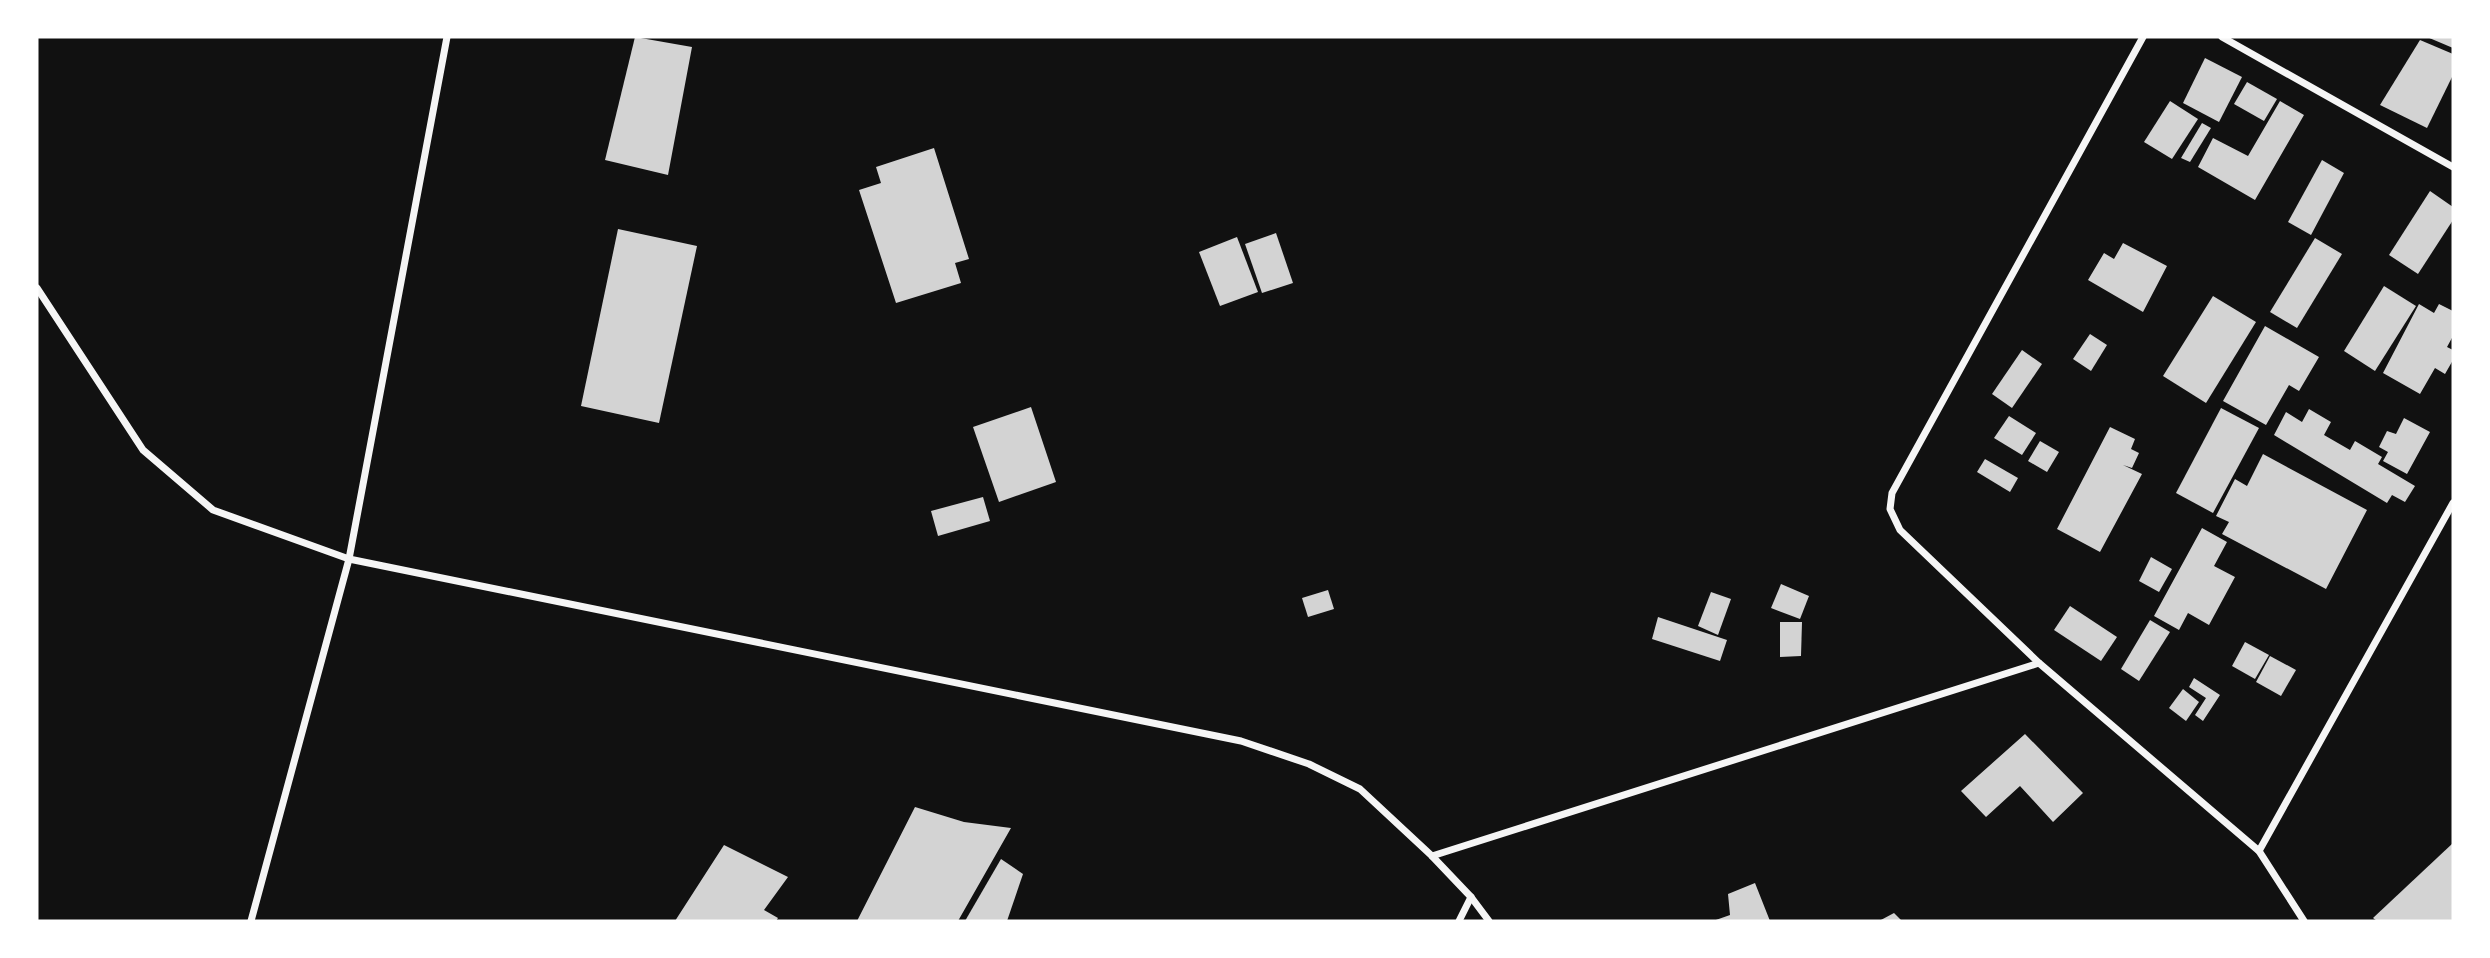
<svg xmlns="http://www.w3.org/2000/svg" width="2490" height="958" viewBox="0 0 2490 958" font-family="Manrope,sans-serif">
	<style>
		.building { fill: #d3d3d3 }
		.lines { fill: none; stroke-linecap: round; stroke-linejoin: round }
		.minor { stroke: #f5f5f5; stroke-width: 7 }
	</style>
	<rect width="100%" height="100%" fill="#111"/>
	<!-- building -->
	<g class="building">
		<path d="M635 37 692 47 668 175 605 160Z"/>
		<path d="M2427 37H2453V48Z"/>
		<path d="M2420 40 2453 54V75L2427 128 2380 105Z"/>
		<path d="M2205 58 2242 77 2219 122 2183 103Z"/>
		<path d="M2247 82 2277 99 2264 121 2234 104Z"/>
		<path d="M2170 101 2198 119 2172 159 2144 142Z"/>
		<path d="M2280 101 2304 115 2255 200 2198 167 2213 138 2248 156Z"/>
		<path d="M2202 123 2211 128 2190 162 2181 158Z"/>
		<path d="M934 148 969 259 955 263 961 283 896 303 859 190 881 183 876 167Z"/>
		<path d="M2322 160 2344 173 2311 235 2288 222Z"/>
		<path d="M2430 191 2453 207V220L2418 274 2389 255Z"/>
		<path d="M618 229 697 246 659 423 581 406Z"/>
		<path d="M1276 233 1293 283 1262 293 1245 244Z"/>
		<path d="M1237 237 1258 292 1220 306 1199 252Z"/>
		<path d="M2315 238 2342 254 2297 328 2270 312Z"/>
		<path d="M2123 243 2167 266 2143 312 2088 280 2104 253 2114 259Z"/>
		<path d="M2384 286 2416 306 2375 371 2344 351Z"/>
		<path d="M2213 296 2256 322 2206 403 2163 376Z"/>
		<path d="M2419 304 2434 313 2439 304 2453 311V336L2447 347 2453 350V360L2445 374 2435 368 2420 394 2383 373Z"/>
		<path d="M2265 326 2319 357 2299 391 2289 385 2266 425 2223 401Z"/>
		<path d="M2090 334 2107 345 2091 371 2073 359Z"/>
		<path d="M2022 350 2042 364 2012 408 1992 394Z"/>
		<path d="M1031 407 1056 482 999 502 973 427Z"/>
		<path d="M2221 408 2259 428 2213 513 2176 493Z"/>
		<path d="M2309 409 2331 422 2324 435 2350 450 2355 441 2382 457 2378 464 2415 486 2405 502 2392 495 2387 503 2274 435 2286 412 2302 422Z"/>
		<path d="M2009 416 2036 433 2022 455 1994 438Z"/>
		<path d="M2404 418 2430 432 2407 474 2383 461 2388 452 2379 447 2387 431 2396 434Z"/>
		<path d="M2110 427 2135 439 2131 449 2139 453 2132 468 2123 465 2142 474 2100 552 2057 529Z"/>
		<path d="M2040 441 2059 452 2047 472 2028 461Z"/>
		<path d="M2263 454 2367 510 2326 589 2222 534 2229 522 2216 516 2235 479 2247 486Z"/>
		<path d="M1985 459 2018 478 2010 492 1977 472Z"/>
		<path d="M983 497 990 521 938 536 931 511Z"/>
		<path d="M2202 528 2227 542 2214 566 2235 577 2209 625 2188 613 2179 630 2154 616Z"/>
		<path d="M2151 557 2172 569 2159 592 2139 581Z"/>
		<path d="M1781 584 1809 596 1800 619 1771 608Z"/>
		<path d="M1328 590 1334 609 1308 617 1302 598Z"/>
		<path d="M1711 592 1731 599 1718 635 1698 626Z"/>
		<path d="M2070 606 2117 637 2101 661 2054 630Z"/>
		<path d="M1658 617 1727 640 1720 661 1652 639Z"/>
		<path d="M2150 620 2170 632 2139 681 2121 669Z"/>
		<path d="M1780 622H1802L1801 656 1780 657Z"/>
		<path d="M2245 642 2269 655 2255 679 2232 666Z"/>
		<path d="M2270 656 2296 670 2281 696 2256 682Z"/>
		<path d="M2194 678 2220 695 2203 721 2195 715 2206 698 2189 687Z"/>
		<path d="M2183 689 2199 702 2186 721 2169 708Z"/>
		<path d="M2025 734 2083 793 2053 822 2020 786 1986 817 1961 791Z"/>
		<path d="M915 807 964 822 1011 828 958 921H857Z"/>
		<path d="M2453 843V921H2377L2373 918Z"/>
		<path d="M724 845 788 877 764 910 778 918 776 921H675Z"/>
		<path d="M1001 859 1023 874 1007 921H965Z"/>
		<path d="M1755 883 1770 921H1713L1730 915 1728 894Z"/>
		<path d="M1894 913 1902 921H1879Z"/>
	</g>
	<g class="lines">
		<!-- minor -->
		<g class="minor">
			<path d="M2143 37 1892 493 1890 509 1900 530 2039 663 2259 851 2304 921"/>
			<path d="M2222 37 2453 167"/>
			<path d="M37 288 143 450 213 510 349 559 1241 741 1309 764 1360 789 1432 856 1471 897 1489 921"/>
			<path d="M2259 851 2453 503"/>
			<path d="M1432 856 2039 663"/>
			<path d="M251 921 349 559 447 37"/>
			<path d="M1459 921 1471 897"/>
		</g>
	</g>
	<!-- border -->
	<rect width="2490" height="958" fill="none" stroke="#ffffff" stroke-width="77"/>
</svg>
